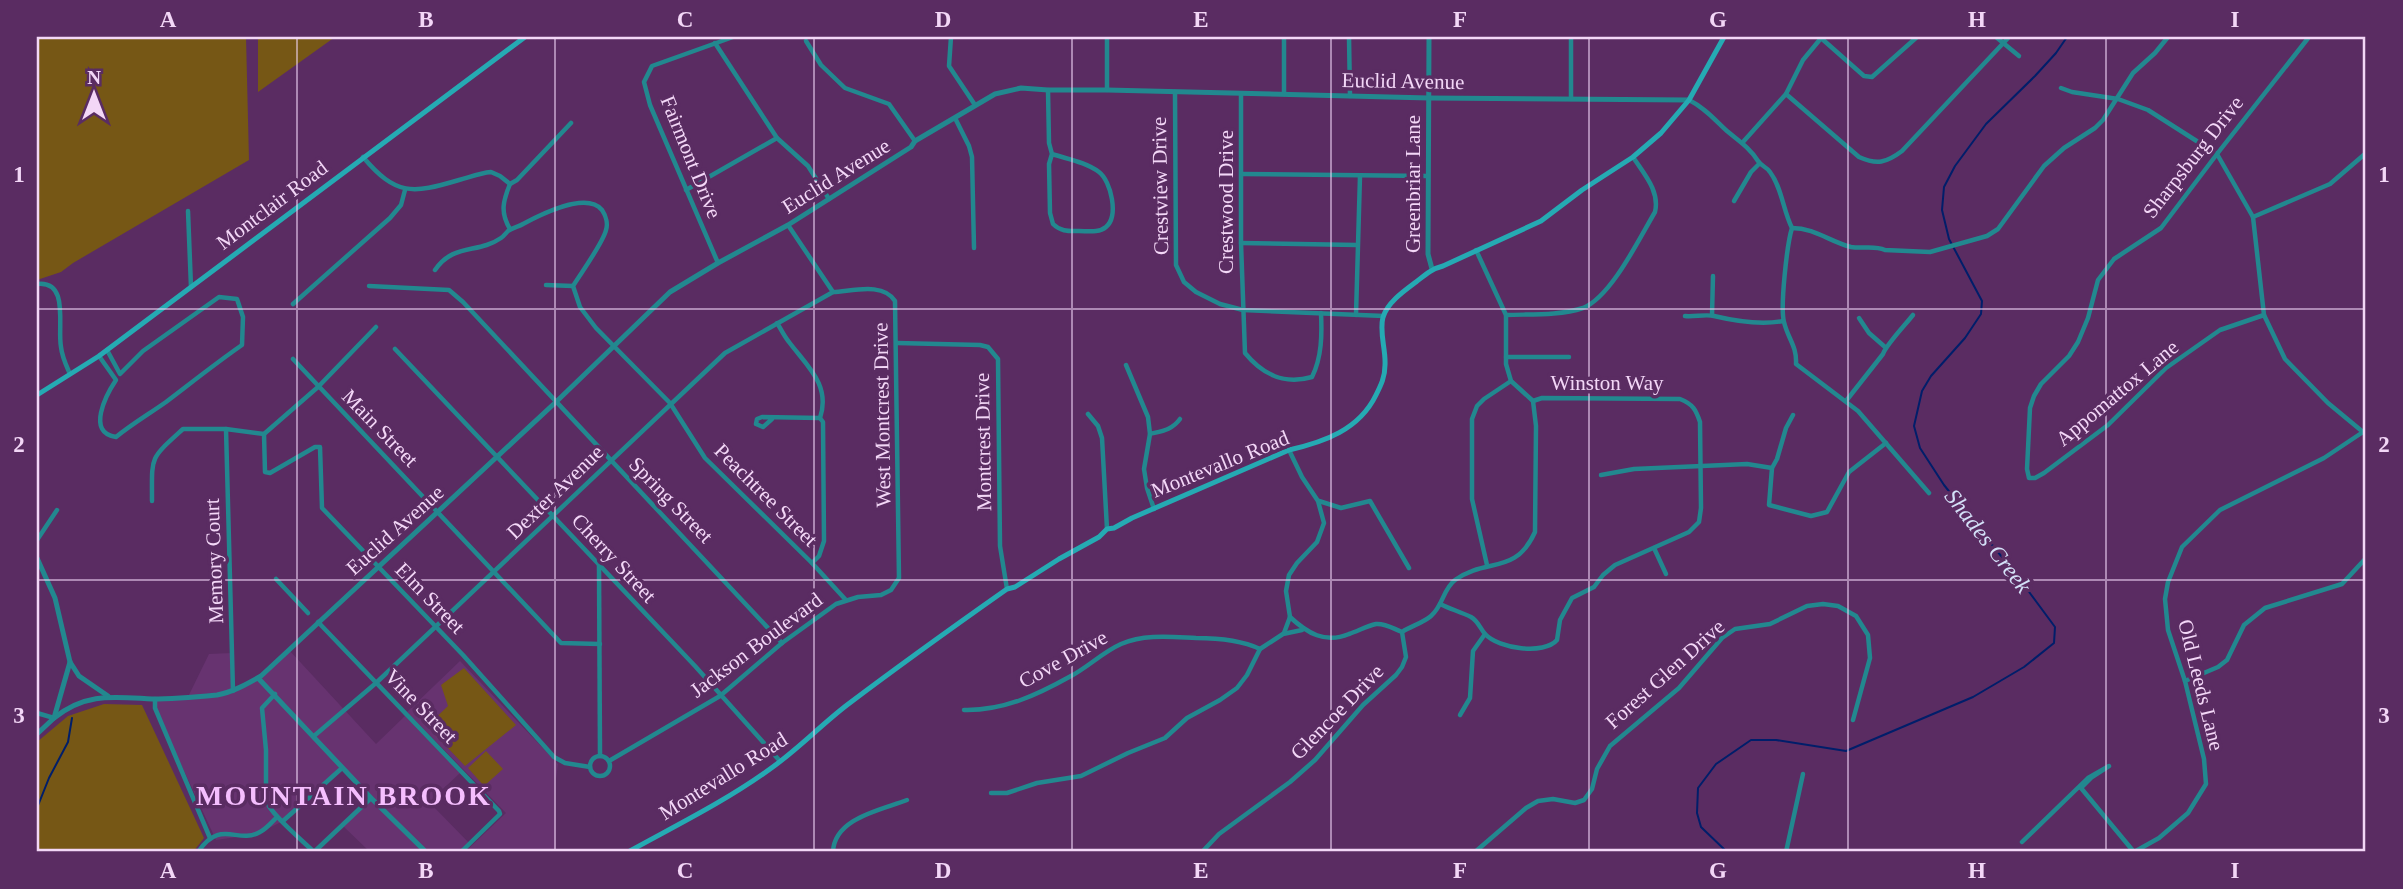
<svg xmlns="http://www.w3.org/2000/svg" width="2403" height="889" viewBox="0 0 2403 889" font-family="Georgia,serif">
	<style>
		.built { fill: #673370 }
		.green { fill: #765715 }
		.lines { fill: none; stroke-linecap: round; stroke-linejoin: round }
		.stream { stroke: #001e6a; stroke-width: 2 }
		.minor { stroke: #22888f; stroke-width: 4.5 }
		.tertiary { stroke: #22888f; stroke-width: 5 }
		.secondary { stroke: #25aab3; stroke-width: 5 }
		.grid { fill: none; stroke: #f3d7f7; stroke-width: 2; stroke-opacity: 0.55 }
		.labels { text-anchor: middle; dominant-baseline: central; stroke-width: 7; stroke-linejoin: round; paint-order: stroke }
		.street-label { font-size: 21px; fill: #f3d7f7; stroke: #5a2c62 }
		.water-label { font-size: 23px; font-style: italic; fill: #d4e1f8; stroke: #5a2c62 }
		.district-label { font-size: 28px; font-weight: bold; letter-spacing: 2px; fill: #f5befe; stroke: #5a2c62 }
		.neatline { fill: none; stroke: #f3d7f7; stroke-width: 2.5 }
		.grid-label { font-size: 23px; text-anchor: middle; font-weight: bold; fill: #f3d7f7 }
	</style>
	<rect width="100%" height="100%" fill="#5a2c62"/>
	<!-- built -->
	<g class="built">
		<path d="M289 650 376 744 405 716 460 773 429 802 470 844 461 852H370L342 825 371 798 342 768 283 821 257 834 216 840 155 708V699L188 697 209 654 232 653 233 690 265 673Z"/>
		<path d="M460 661 558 764 556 779V852H465L506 813 407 712Z"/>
	</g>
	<!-- green -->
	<g class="green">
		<path d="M37 37H246L249 160 73 263 61 272 37 280Z"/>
		<path d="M258 37H335L258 92Z"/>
		<path d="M464 668 516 725 465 766 427 726 448 706 441 685Z"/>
		<path d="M104 704 142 705 204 838 193 852H37V742L68 716Z"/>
		<path d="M486 751 503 769 484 786 468 768Z"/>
	</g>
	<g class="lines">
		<!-- stream -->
		<g class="stream">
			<path d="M37 808 49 778 68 742 72 718"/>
			<path d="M1727 852 1701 827 1697 813 1698 788 1716 764 1751 740H1776L1846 751 1973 697 2024 667 2054 643 2055 627 2018 577 1944 485 1920 448 1914 426 1922 391 1931 376 1965 338 1981 314 1982 301 1949 239 1942 210 1944 187 1955 166 1986 124 2035 76 2056 53 2067 37"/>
		</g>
		<!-- minor -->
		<g class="minor">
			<path d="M951 37 949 66 975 105"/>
			<path d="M1284 37V94"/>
			<path d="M1349 37 1350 96"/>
			<path d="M1996 37 2019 56"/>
			<path d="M1821 38 1864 76 1872 77 1917 37"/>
			<path d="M806 41 821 65 845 88 889 104 915 141"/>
			<path d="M715 43 777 138 808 166 829 199"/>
			<path d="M2061 88 2072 92 2118 99 2148 110 2217 154 2253 217 2264 315 2285 359 2328 403 2363 432"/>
			<path d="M1048 90 1049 143 1052 154 1049 164 1050 213 1053 224C1061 232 1069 231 1079 231 1088 231 1099 233 1106 227 1119 216 1111 181 1099 172 1086 162 1067 159 1052 154"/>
			<path d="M1107 90V37"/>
			<path d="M1175 92 1176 265 1184 282 1196 292 1220 304 1243 310 1384 316"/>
			<path d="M1241 94V243L1245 353C1263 375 1284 385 1312 377 1322 357 1322 334 1321 313"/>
			<path d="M1786 94 1859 157C1877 165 1886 163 1902 151L2009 37"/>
			<path d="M1571 99V37"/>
			<path d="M1689 100C1705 108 1715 120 1727 131 1739 141 1750 148 1758 161 1761 166 1767 167 1770 172 1782 188 1783 210 1792 228 1787 244 1780 307 1784 322 1788 339 1797 346 1796 364L1858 411 1929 493"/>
			<path d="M955 118 969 146 972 157 974 248"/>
			<path d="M1743 142 1786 94 1803 60 1822 37"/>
			<path d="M363 157C396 196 412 194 459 180 470 177 480 173 491 172L500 176 510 184"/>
			<path d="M1242 174 1428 176"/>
			<path d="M686 190 777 138"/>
			<path d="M1734 201 1751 172 1759 164"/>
			<path d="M188 211 191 287"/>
			<path d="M2253 217 2330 184 2366 153"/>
			<path d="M1792 228C1815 228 1830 242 1851 247 1863 249 1874 245 1885 250L1930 252 1987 236 1998 229 2044 166 2064 148 2095 128 2103 120 2133 73 2155 53 2168 37"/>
			<path d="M510 229C500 212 503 201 510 184L517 180 571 123"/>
			<path d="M1241 243 1357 245"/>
			<path d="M718 263 650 105 644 82 652 66 733 37"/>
			<path d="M435 270C453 243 478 254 501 238 504 236 506 233 508 231 513 227 518 227 523 224 540 215 586 191 602 210 606 216 608 224 606 230 603 243 581 273 573 286L580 307 596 328 670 403 705 458 812 563 845 599"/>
			<path d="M37 284C70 280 57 327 61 347 62 357 66 365 70 374"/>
			<path d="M546 285 573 286"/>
			<path d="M369 286 449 290 463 302 782 643"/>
			<path d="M293 304 390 218 401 205 405 190"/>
			<path d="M1356 315 1360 176"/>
			<path d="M1506 315C1530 314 1559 316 1583 308 1611 297 1639 239 1655 212 1660 191 1644 174 1633 157"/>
			<path d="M1712 315 1713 276"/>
			<path d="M2264 315 2220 330 2166 368 2108 425 2044 473 2035 478H2029L2027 469 2030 408 2034 396 2041 384 2069 356 2078 342 2088 318 2098 280 2114 259 2161 228 2217 154 2309 37"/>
			<path d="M1685 316C1694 317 1706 314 1714 316 1735 321 1761 325 1783 321"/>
			<path d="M1859 318 1869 333 1885 347"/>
			<path d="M777 323C781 329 784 336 789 342 807 366 831 385 820 418L823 422 824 541 819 556 812 563"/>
			<path d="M897 343 980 345 988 347 998 359 1000 546 1007 589"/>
			<path d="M395 349 695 666 779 760"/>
			<path d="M99 356 116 380C106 395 86 433 116 437 132 424 149 414 166 402 191 383 216 363 242 345L243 317 237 299 219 297 143 351 120 374 107 350"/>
			<path d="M1506 357H1569"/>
			<path d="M293 359 561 643 600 644"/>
			<path d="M1126 365 1148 417 1150 434 1144 469 1147 488 1154 509"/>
			<path d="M1846 401 1883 354C1886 345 1906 324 1913 315"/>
			<path d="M1088 414 1098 426 1102 438 1107 529"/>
			<path d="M1793 415 1786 428 1777 459 1772 468 1769 505 1811 516 1827 512 1849 472 1886 443"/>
			<path d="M772 419 763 427 756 424 757 419 762 417 820 418"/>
			<path d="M226 429 233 691"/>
			<path d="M264 434 265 472 270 473 315 447H320L322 508 463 655 554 757 565 763 590 767"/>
			<path d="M1150 434C1162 431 1172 430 1180 419"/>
			<path d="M1601 475 1634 469 1747 464 1772 468"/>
			<path d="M152 501C152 455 149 460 183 429H226L264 434 318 387 376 327"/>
			<path d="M1319 501 1341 508 1370 501 1409 568"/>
			<path d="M37 540 57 510"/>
			<path d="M1654 548 1666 574"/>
			<path d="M599 565 600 756"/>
			<path d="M1487 565 1472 499V419L1477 406 1484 399 1511 381"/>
			<path d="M276 579 308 613"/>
			<path d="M1440 604C1450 609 1461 612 1471 617 1478 621 1480 628 1485 634 1499 649 1544 655 1557 640L1560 620 1572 598 1594 587 1603 575 1615 565 1689 532 1699 522 1701 508 1700 422C1696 410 1693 404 1680 399L1542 398 1533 401"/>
			<path d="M318 622 499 811 500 814 461 852"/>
			<path d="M1402 632C1411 626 1423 623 1431 616 1443 606 1443 589 1455 580 1487 557 1515 576 1535 532L1536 426 1533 401 1511 381 1506 364V315L1476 250"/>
			<path d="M1284 633 1290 617 1286 591 1289 575 1297 563 1317 542 1324 523 1318 501 1302 477 1289 450"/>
			<path d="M2185 681 2218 667 2227 660 2244 625 2265 608 2342 584 2366 558"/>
			<path d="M275 694 262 708 266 750V800C269 813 303 841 314 852"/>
			<path d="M155 699V708L210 838"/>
			<path d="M964 710C1003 711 1037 695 1071 676 1088 667 1103 652 1121 644 1145 634 1171 637 1196 638 1217 638 1241 640 1260 649"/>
			<path d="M37 713 54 718"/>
			<path d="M1460 715 1470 698 1473 651 1485 634"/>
			<path d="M314 736 376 683 725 353 833 292"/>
			<circle cx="600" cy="766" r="10"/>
			<path d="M609 761 720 696 782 643 836 604 858 597 881 595 891 590 899 578 895 301C883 282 853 291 833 292L788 225"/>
			<path d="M991 793H1007L1037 783 1081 776 1128 753 1165 738 1187 718 1220 700 1237 688 1247 675 1260 649 1283 634 1302 630"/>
			<path d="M283 821 342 768"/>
			<path d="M2022 842 2088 778 2109 766 2092 777 2081 788 2134 852"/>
			<path d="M198 852C221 818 237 845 260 832 266 829 272 822 277 817"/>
			<path d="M314 852 371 798"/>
			<path d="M833 852C834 818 881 810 907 800"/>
			<path d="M1202 852 1219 834 1290 782 1315 760 1363 705 1396 675 1402 667 1406 657 1402 632C1394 629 1385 623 1376 624 1367 626 1358 631 1349 634 1325 644 1307 633 1290 617"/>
			<path d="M1475 852 1526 808 1538 801 1553 799 1575 803 1584 800 1592 789 1597 769 1610 746 1679 688 1722 638 1735 629 1770 624 1807 606 1823 604 1838 606 1856 616 1868 635 1870 658 1853 720"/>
			<path d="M1786 852 1803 774"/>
			<path d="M2134 852 2159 838 2188 813 2206 784 2204 759 2185 681 2168 630 2165 599 2168 582 2182 547 2220 510 2324 458 2366 430"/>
		</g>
		<!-- tertiary -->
		<g class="tertiary">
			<path d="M1429 37 1428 254 1432 269"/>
			<path d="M37 558 55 598 70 662 79 676 108 696"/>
			<path d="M258 678 371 798 426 852"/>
			<path d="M54 718C86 692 114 697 152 699 173 699 196 697 217 695 233 692 247 684 261 676L557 401 670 292 718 263 788 225 911 147 915 141 995 94 1021 88 1048 90H1107L1429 98 1689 100"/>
			<path d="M37 734 54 718 70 662"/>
		</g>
		<!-- secondary -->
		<g class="secondary">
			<path d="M37 395 99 356 525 37"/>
			<path d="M628 852C675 826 726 801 770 769 797 750 821 725 847 705 900 665 953 627 1007 589L1015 587 1059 559 1099 537 1107 529 1114 528 1132 518 1289 450C1324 442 1359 430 1376 395 1381 385 1385 377 1385 365 1386 349 1379 333 1383 317 1388 302 1404 291 1416 282 1425 275 1431 269 1443 266L1541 221 1582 190 1633 157 1661 133 1689 100 1724 37"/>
		</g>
	</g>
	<!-- grid -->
	<path class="grid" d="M297 37V852M555 37V852M814 37V852M1072 37V852M1331 37V852M1589 37V852M1848 37V852M2106 37V852M37 309H2366M37 580H2366"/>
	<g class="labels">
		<!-- street labels -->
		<g class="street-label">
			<text transform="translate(1403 81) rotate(1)">Euclid Avenue</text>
			<text transform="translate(691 157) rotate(68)">Fairmont Drive</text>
			<text transform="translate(2193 157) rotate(-52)">Sharpsburg Drive</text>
			<text transform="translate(836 176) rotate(-32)">Euclid Avenue</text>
			<text transform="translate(1413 184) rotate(-90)">Greenbriar Lane</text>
			<text transform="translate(1160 186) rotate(-91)">Crestview Drive</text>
			<text transform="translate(1226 202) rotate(-90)">Crestwood Drive</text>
			<text transform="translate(272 205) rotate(-37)">Montclair Road</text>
			<text x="1607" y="383">Winston Way</text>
			<text transform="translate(2117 393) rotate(-40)">Appomattox Lane</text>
			<text transform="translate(882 415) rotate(-91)">West Montcrest Drive</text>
			<text transform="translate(380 428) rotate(46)">Main Street</text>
			<text transform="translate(983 442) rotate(-91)">Montcrest Drive</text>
			<text transform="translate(1220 464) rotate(-22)">Montevallo Road</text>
			<text transform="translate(555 492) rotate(-44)">Dexter Avenue</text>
			<text transform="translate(766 495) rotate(45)">Peachtree Street</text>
			<text transform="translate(671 500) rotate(46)">Spring Street</text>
			<text transform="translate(395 530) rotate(-42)">Euclid Avenue</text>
			<text transform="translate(614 558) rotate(47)">Cherry Street</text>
			<text transform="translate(214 561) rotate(-92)">Memory Court</text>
			<text transform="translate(430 598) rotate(46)">Elm Street</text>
			<text transform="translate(756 645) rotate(-37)">Jackson Boulevard</text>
			<text transform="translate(1063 659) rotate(-29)">Cove Drive</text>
			<text transform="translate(1665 674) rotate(-42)">Forest Glen Drive</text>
			<text transform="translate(2201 685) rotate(76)">Old Leeds Lane</text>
			<text transform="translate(421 706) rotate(46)">Vine Street</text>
			<text transform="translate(1337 712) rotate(-46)">Glencoe Drive</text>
			<text transform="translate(723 776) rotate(-32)">Montevallo Road</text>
		</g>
		<!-- water labels -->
		<g class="water-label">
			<text transform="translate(1988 541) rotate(52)">Shades Creek</text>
		</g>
		<!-- district labels -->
		<g class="district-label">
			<text x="344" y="795">MOUNTAIN BROOK</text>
		</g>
	</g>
	<!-- border -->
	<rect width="2403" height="889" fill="none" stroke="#5a2c62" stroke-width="77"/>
	<!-- north arrow -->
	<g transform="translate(94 94)" stroke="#5a2c62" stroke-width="5" paint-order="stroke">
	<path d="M0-5L12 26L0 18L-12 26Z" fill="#f3d7f7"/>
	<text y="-10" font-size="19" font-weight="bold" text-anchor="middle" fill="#f3d7f7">N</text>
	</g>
	<rect x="38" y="38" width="2326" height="812" class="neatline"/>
	<g class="grid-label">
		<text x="168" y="27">A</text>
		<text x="426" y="27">B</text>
		<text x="685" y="27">C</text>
		<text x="943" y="27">D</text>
		<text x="1201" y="27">E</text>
		<text x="1460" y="27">F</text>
		<text x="1718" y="27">G</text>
		<text x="1977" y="27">H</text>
		<text x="2235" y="27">I</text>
		<text x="19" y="182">1</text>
		<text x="2384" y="182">1</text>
		<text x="19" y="452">2</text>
		<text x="2384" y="452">2</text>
		<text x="19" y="723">3</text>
		<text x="2384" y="723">3</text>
		<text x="168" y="878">A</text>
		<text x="426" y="878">B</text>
		<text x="685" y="878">C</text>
		<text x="943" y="878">D</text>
		<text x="1201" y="878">E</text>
		<text x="1460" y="878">F</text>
		<text x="1718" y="878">G</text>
		<text x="1977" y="878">H</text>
		<text x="2235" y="878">I</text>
	</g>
</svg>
